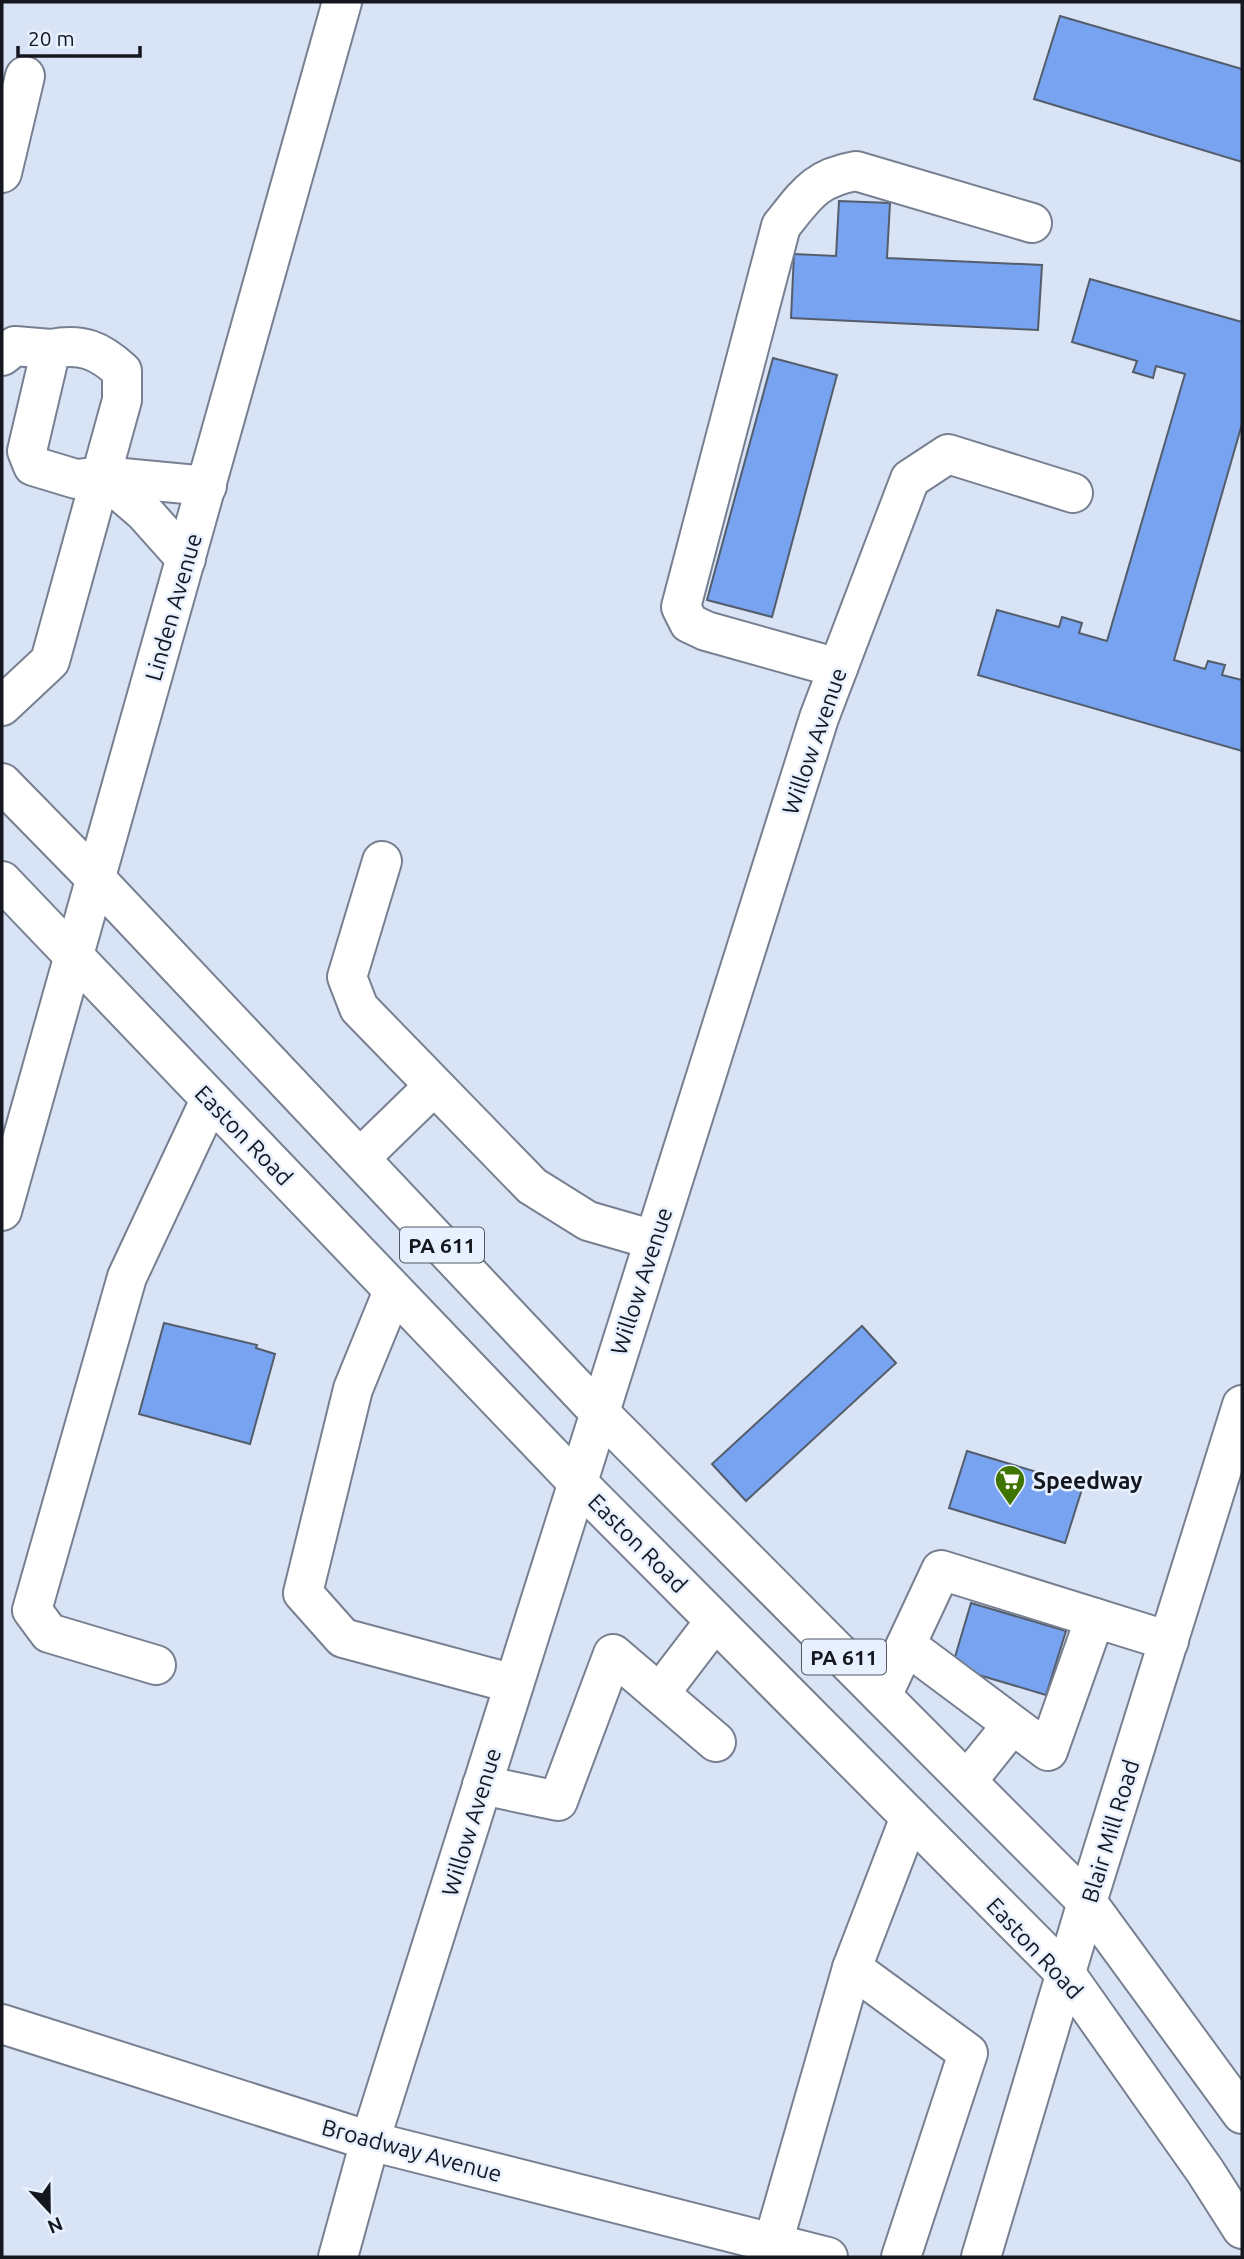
<svg xmlns="http://www.w3.org/2000/svg" width="1244" height="2259" viewBox="0 0 1244 2259" font-family="Ubuntu,sans-serif">
	<style>
		.building { fill: #77a3f0; stroke: #545d6c; stroke-width: 2 }
		.lines { fill: none; stroke-linecap: round; stroke-linejoin: round }
		.minor-casing { stroke: #778091; stroke-width: 42 }
		.major-casing { stroke: #778091; stroke-width: 42 }
		.highway-casing { stroke: #778091; stroke-width: 42 }
		.minor { stroke: #fff; stroke-width: 38 }
		.major { stroke: #fff; stroke-width: 38 }
		.highway { stroke: #fff; stroke-width: 38 }
		.labels { text-anchor: middle; dominant-baseline: central; stroke-width: 5; stroke-linejoin: round; paint-order: stroke }
		.shield { fill: #e7f0ff; stroke: #535862; stroke-width: 2 }
		.shield-label { font-size: 21px; font-weight: bold; fill: #14171e }
		.street-label { font-size: 23px; fill: #14171e; stroke: #e7f0ff }
		.poi-label { font-size: 23px; font-weight: bold; fill: #14171e; stroke: #e7f0ff; text-anchor: start }
	</style>
	<rect width="100%" height="100%" fill="#d8e3f5"/>
	<!-- building -->
	<g class="building">
		<path d="M1060 16 1242 69V162L1034 99Z"/>
		<path d="M839 201 890 203 887 258 1042 265 1038 330 791 318 794 254 836 256Z"/>
		<path d="M1090 279 1242 322V424L1174 660 1205 669 1208 661 1225 665 1222 675 1242 680V751L978 675 997 610 1059 627 1062 617 1082 623 1079 633 1107 641 1185 374 1156 366 1153 378 1133 372 1137 361 1072 342Z"/>
		<path d="M773 358 837 375 772 617 707 600Z"/>
		<path d="M164 1323 257 1345 256 1348 275 1354 250 1444 139 1414Z"/>
		<path d="M862 1326 896 1363 746 1501 712 1464Z"/>
		<path d="M967 1451 1083 1486 1065 1543 949 1508Z"/>
		<path d="M971 1603 1066 1631 1046 1695 952 1667Z"/>
	</g>
	<g class="lines">
		<!-- minor casing -->
		<g class="minor-casing">
			<g id="minor">
				<path d="M2 173 25 76"/>
				<path d="M2 356 15 346 51 349"/>
				<path d="M102 476 144 512 186 559"/>
				<path d="M838 668 706 631 689 623 681 607 781 226C806 195 815 178 856 171L1032 223"/>
				<path d="M2 706 50 661 122 400V371C99 350 82 343 51 349L27 451 33 466 76 479 102 476 207 486"/>
				<path d="M382 861 347 977 359 1008 532 1186 588 1221 654 1240"/>
				<path d="M360 1158 434 1086"/>
				<path d="M2 1211 342 2"/>
				<path d="M393 1291 353 1389 303 1593 343 1638 514 1684"/>
				<path d="M906 1645 1048 1751 1095 1618"/>
				<path d="M156 1665 49 1633 32 1610 127 1277 210 1100"/>
				<path d="M660 1693 715 1621"/>
				<path d="M882 1696 941 1570 1169 1641"/>
				<path d="M967 1781 1012 1725"/>
				<path d="M482 1785 558 1801 613 1654 716 1742"/>
				<path d="M852 1968 968 2053 901 2257"/>
				<path d="M2 2024 370 2141 828 2257"/>
				<path d="M773 2243 852 1968 910 1817"/>
				<path d="M338 2257 370 2141 819 718 910 479 948 454 1073 493"/>
			</g>
		</g>
		<!-- major casing -->
		<g class="major-casing">
			<path id="major" d="M981 2257 1087 1902 1242 1405"/>
		</g>
		<!-- highway casing -->
		<g class="highway-casing">
			<g id="highway">
				<path d="M2 783 97 880 599 1412 1087 1902 1242 2114"/>
				<path d="M2 881 577 1482 1066 1974 1205 2171 1242 2229"/>
			</g>
		</g>
		<!-- minor -->
		<use href="#minor" class="minor"/>
		<!-- major -->
		<use href="#major" class="major"/>
		<!-- highway -->
		<use href="#highway" class="highway"/>
	</g>
	<!-- icons -->
	<defs>
		<g id="supermarket-pin" transform="scale(1.575)"><path d="M0 17L-7.5 6A9.5 9.5 0 1 1 7.5 6Z" fill="#407400" stroke="#e7f0ff"/><path d="M-6-5.5h2.5l.6 2H6L4.5 2H-2.5L-4.4-4H-6ZM-1.5 3.2a1.3 1.3 0 1 0 .1 0ZM3 3.2a1.3 1.3 0 1 0 .1 0Z" fill="#fff"/></g>
	</defs>
	<g fill-rule="evenodd">
		<use href="#supermarket-pin" x="1010" y="1480"/>
	</g>
	<g class="labels">
		<!-- shield labels -->
		<g class="shield">
			<rect x="400" y="1227.5" width="84" height="35" rx="5"/>
			<rect x="802" y="1639.5" width="84" height="35" rx="5"/>
		</g>
		<g class="shield-label">
			<text x="442" y="1245">PA 611</text>
			<text x="844" y="1657">PA 611</text>
		</g>
		<!-- street labels -->
		<g class="street-label">
			<text transform="translate(173 607) rotate(-74)">Linden Avenue</text>
			<text transform="translate(814 741) rotate(-71)">Willow Avenue</text>
			<text transform="translate(244 1135) rotate(46)">Easton Road</text>
			<text transform="translate(641 1281) rotate(-72)">Willow Avenue</text>
			<text transform="translate(638 1543) rotate(45)">Easton Road</text>
			<text transform="translate(471 1822) rotate(-73)">Willow Avenue</text>
			<text transform="translate(1110 1831) rotate(-73)">Blair Mill Road</text>
			<text transform="translate(1035 1948) rotate(47)">Easton Road</text>
			<text transform="translate(412 2150) rotate(15)">Broadway Avenue</text>
		</g>
		<!-- poi labels -->
		<g class="poi-label">
			<text x="1033" y="1480">Speedway</text>
		</g>
	</g>
	<!-- border -->
	<rect width="1244" height="2259" fill="none" stroke="#14171e" stroke-width="7"/>
	<!-- north arrow -->
	<g transform="translate(49 2210) rotate(158)" stroke="#e7f0ff" stroke-width="5" paint-order="stroke">
	<path d="M0-5L12 26L0 18L-12 26Z" fill="#14171e"/>
	<text y="-10" font-size="19" font-weight="bold" text-anchor="middle" fill="#14171e">N</text>
	</g>
	<!-- scale -->
	<path d="M18 46v10h122v-10" fill="none" stroke="#14171e" stroke-width="3.5"/>
	<text x="28" y="46" font-size="21" fill="#14171e" stroke="#e7f0ff" stroke-width="5" paint-order="stroke">20 m</text>
</svg>
